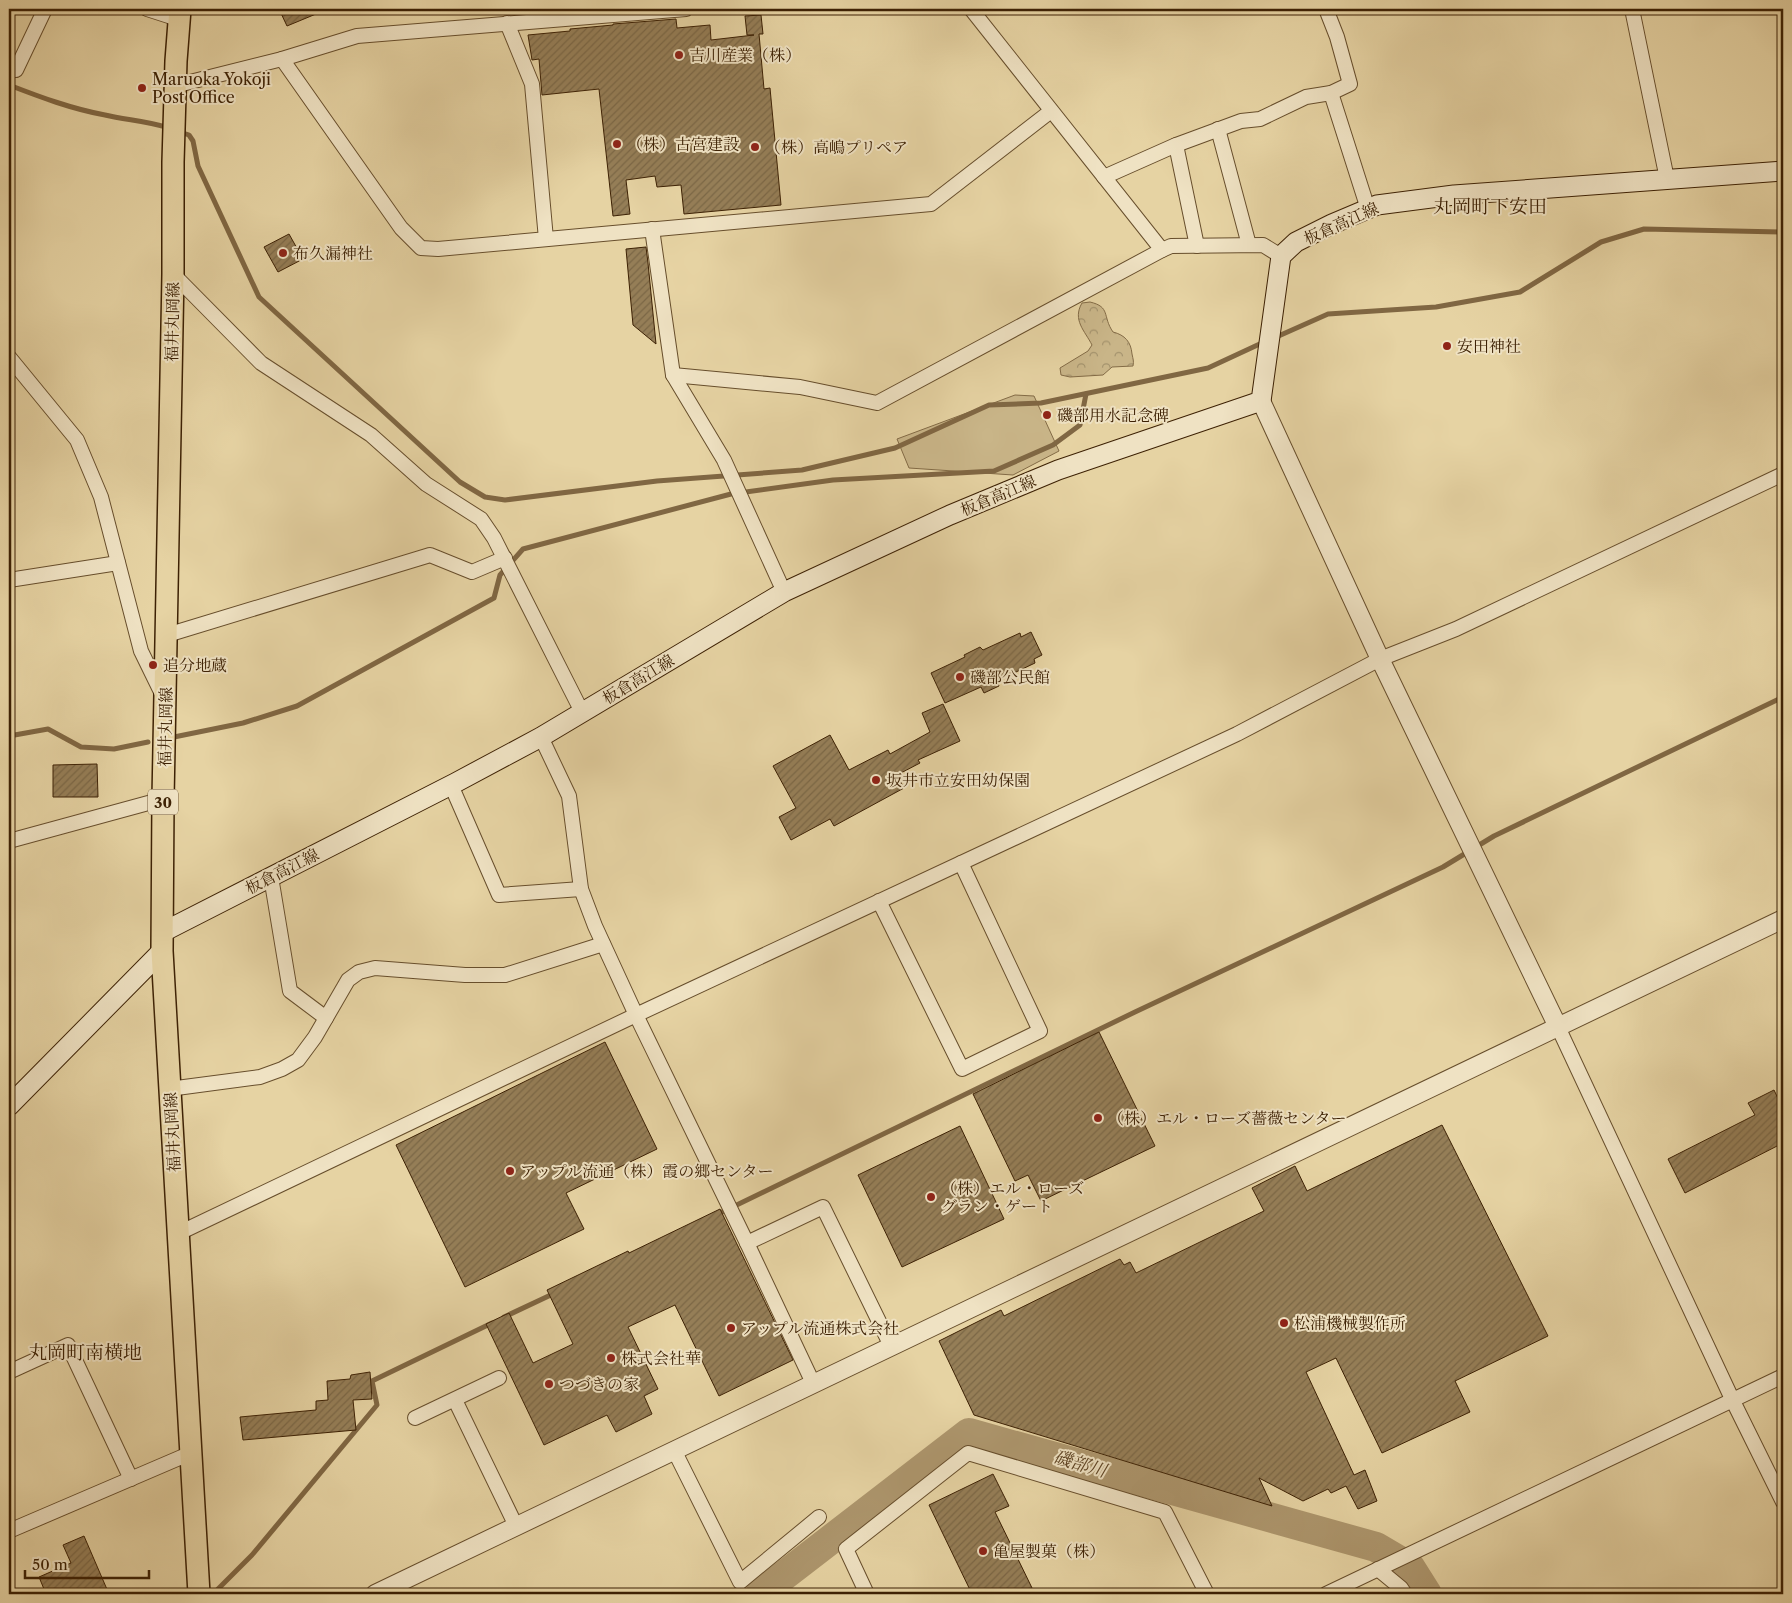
<svg xmlns="http://www.w3.org/2000/svg" width="1792" height="1603" viewBox="0 0 1792 1603" font-family="'Libre Caslon Text','Noto Serif JP',serif">
	<style>
		.green { fill: #c9b588; stroke: #836b46 }
		.forest { fill: url(#forest-crowns); stroke: #836b46 }
		.lines { fill: none; stroke-linecap: round; stroke-linejoin: round }
		.stream { stroke: #806743; stroke-width: 5 }
		.river { stroke: #ad966d; stroke-width: 30 }
		.building { fill: url(#building-hatch); stroke: #3d2104 }
		.minor-casing { stroke: #674e2c; stroke-width: 16 }
		.tertiary-casing { stroke: #674e2c; stroke-width: 20 }
		.secondary-casing { stroke: #3d2104; stroke-width: 21 }
		.primary-casing { stroke: #3d2104; stroke-width: 24 }
		.minor { stroke: #efe2c3; stroke-width: 14 }
		.tertiary { stroke: #efe2c3; stroke-width: 18 }
		.secondary { stroke: #efe2c3; stroke-width: 19 }
		.primary { stroke: #e6d3a3; stroke-width: 21 }
		.poi-dot { fill: #8f2418; stroke: #efe2c3; stroke-width: 2 }
		.labels { text-anchor: middle; dominant-baseline: central; stroke-width: 4; stroke-linejoin: round; paint-order: stroke }
		.shield { fill: #efe2c3; stroke: #725b3d; stroke-width: 1 }
		.shield-label { font-size: 15px; font-weight: bold; fill: #3d2104 }
		.poi-label { font-size: 16px; fill: #3d2104; stroke: #efe2c3; text-anchor: start }
		.street-label { font-size: 16px; fill: #3d2104; stroke: #efe2c3 }
		.water-label { font-size: 18px; font-style: italic; fill: #5f4424; stroke: #efe2c3 }
		.quarter-label { font-size: 19px; fill: #3d2104; stroke: #efe2c3 }
	</style>
	<defs>
		<pattern id="forest-crowns" width="20" height="18" patternUnits="userSpaceOnUse" patternTransform="scale(1.25)"><rect width="20" height="18" fill="#c9b588"/><path d="M2 6a3 3 0 1 1 6 0M12 15a3 3 0 1 1 6 0" fill="none" stroke="#a4936d"/></pattern>
		<pattern id="building-hatch" width="6" height="6" patternUnits="userSpaceOnUse" patternTransform="scale(1.25)"><rect width="6" height="6" fill="#957e57"/><path d="M-1 1l2-2M0 6l6-6M5 7l2-2" fill="none" stroke="#7b6746"/></pattern>
	</defs>
	<rect width="100%" height="100%" fill="#e6d3a3"/>
	<filter id="stains"><feTurbulence type="fractalNoise" baseFrequency=".004" numOctaves="4"/><feColorMatrix values="0 0 0 0 .2 0 0 0 0 .09 0 0 0 0 .02 0 0 0 .5 -.17"/></filter>
	<radialGradient id="worn" r=".72"><stop offset=".6" stop-color="#630" stop-opacity="0"/><stop offset="1" stop-color="#630" stop-opacity=".3"/></radialGradient>
	<!-- green -->
	<path class="green" d="M1015 395 1034 396 1059 451 1013 475 909 468 897 439Z"/>
	<!-- forest -->
	<path class="forest" d="M1090 302C1111 307 1102 316 1113 332 1125 335 1131 342 1132 354 1133 359 1134 361 1133 366L1112 367 1103 375 1070 377 1061 375 1060 368 1088 351 1092 345C1085 331 1072 320 1082 303Z"/>
	<g class="lines">
		<!-- stream -->
		<g class="stream">
			<path d="M9 85C40 97 72 109 105 115 126 120 148 121 169 128"/>
			<path d="M180 132 189 135 193 141 198 166 259 297 460 482 485 497 505 500 657 481 802 470 895 448 989 405 1041 403 1208 368 1264 342"/>
			<path d="M1274 338 1328 314 1436 307 1520 292 1601 242 1644 229 1783 232"/>
			<path d="M9 736 48 729 81 747 114 749 148 742"/>
			<path d="M174 737 243 723 297 706 494 598 500 575 523 549 731 494 833 480 994 471 1053 445 1080 425 1086 394"/>
			<path d="M716 1215 1135 1012 1443 867 1494 836 1783 697"/>
			<path d="M504 1317 555 1293"/>
			<path d="M213 1594 252 1555 377 1405 372 1381 492 1323"/>
		</g>
		<!-- river -->
		<path class="river" d="M760 1594 969 1433 1376 1547 1410 1567 1427 1594"/>
	</g>
	<!-- building -->
	<g class="building">
		<path d="M279 9H328L287 26Z"/>
		<path d="M761 15 763 34H759L764 89 770 88 781 205 684 214 681 185 657 187 655 176 626 180 630 214 613 216 599 89 542 95 539 59 532 60 528 35 570 31V29L613 25V24L676 19 677 28 710 25 711 40 754 35H747L745 16Z"/>
		<path d="M289 234 303 259 278 272 264 247Z"/>
		<path d="M646 247 648 263 656 344 633 325 626 249Z"/>
		<path d="M1031 632 1042 655 1034 659 1035 663 997 681 999 686 984 693 981 687 945 703 931 673 965 657 964 655 980 647 983 650 1020 633 1021 637Z"/>
		<path d="M943 704 960 741 918 760 920 763 897 775 904 788 834 826 830 819 791 840 779 817 796 808 773 766 830 735 849 770 888 750 890 754 930 732 922 713Z"/>
		<path d="M97 764 98 797H53V765Z"/>
		<path d="M1099 1032 1155 1146 1041 1201 1028 1175 1015 1181 973 1094Z"/>
		<path d="M605 1042 657 1149 566 1193 584 1229 465 1287 396 1145Z"/>
		<path d="M1774 1090 1783 1109V1143L1685 1193 1668 1159 1755 1115 1748 1103Z"/>
		<path d="M1442 1125 1548 1336 1455 1381 1470 1412 1382 1453 1336 1358 1306 1372 1354 1475 1365 1470 1377 1501 1358 1509 1346 1486 1331 1493 1328 1489 1303 1501 1259 1478 1272 1506 974 1415 939 1341 1001 1310 1004 1316 1120 1259 1124 1265 1130 1262 1136 1273 1264 1211 1252 1188 1295 1166 1307 1191Z"/>
		<path d="M960 1126 1004 1219 902 1267 858 1175Z"/>
		<path d="M720 1209 793 1360 719 1396 675 1305 628 1327 658 1389 644 1396 652 1414 616 1432 607 1415 544 1445 486 1324 509 1313 533 1363 573 1344 547 1290 628 1251 629 1253Z"/>
		<path d="M370 1372 372 1399 353 1400 356 1430 243 1440 240 1417 316 1410V1401L328 1400 327 1381 350 1379 351 1375Z"/>
		<path d="M993 1474 1009 1506 995 1512 1033 1590 1023 1594H972L929 1505Z"/>
		<path d="M84 1536 109 1594H90L88 1590 78 1594H46L39 1577 71 1563 63 1545Z"/>
	</g>
	<g class="lines">
		<!-- minor casing -->
		<g class="minor-casing">
			<g id="minor">
				<path d="M147 9 178 19"/>
				<path d="M971 9 1162 250 1171 246 1263 245 1281 256"/>
				<path d="M1632 9 1667 179"/>
				<path d="M507 23 532 84 546 239"/>
				<path d="M282 59 401 228 421 248 438 249 931 204 1051 111"/>
				<path d="M9 67 16 70 45 9"/>
				<path d="M174 86 282 59 357 36 686 9"/>
				<path d="M1331 93 1368 209"/>
				<path d="M1218 129 1249 245"/>
				<path d="M1176 145 1197 246"/>
				<path d="M1104 177 1176 145 1241 121 1260 119 1306 97 1331 93 1350 84 1337 37 1326 9"/>
				<path d="M652 229 673 375 724 460 784 592"/>
				<path d="M173 274 261 363 371 435 426 484 481 519 494 538 582 712"/>
				<path d="M9 357 77 440 101 497 141 651 163 696"/>
				<path d="M673 375 800 387 877 403 1162 250"/>
				<path d="M9 580 118 563"/>
				<path d="M167 635 430 555 472 572 505 558"/>
				<path d="M541 737 569 796 581 889 595 926 636 1015 747 1243 813 1383"/>
				<path d="M451 785 499 895 581 889"/>
				<path d="M9 841 163 799"/>
				<path d="M271 877 290 991 326 1018"/>
				<path d="M879 901 962 1069 1040 1031 961 863"/>
				<path d="M1558 1027 1733 1401 1783 1502"/>
				<path d="M169 1089 260 1077 282 1069 298 1060 315 1037 348 980 359 972 375 968 465 975H505L603 944"/>
				<path d="M177 1234 636 1015 1237 734 1380 659 1456 629 1783 474"/>
				<path d="M747 1243 823 1207 891 1346"/>
				<path d="M9 1372 68 1345 131 1479"/>
				<path d="M455 1400 516 1526"/>
				<path d="M415 1418 499 1378"/>
				<path d="M674 1450 740 1582 819 1517"/>
				<path d="M9 1531 191 1453"/>
				<path d="M1378 1569 1401 1588 1405 1594"/>
				<path d="M867 1594 846 1549 968 1453 1165 1512 1207 1594"/>
				<path d="M1326 1594 1783 1376"/>
			</g>
		</g>
		<!-- tertiary casing -->
		<g class="tertiary-casing">
			<g id="tertiary">
				<path d="M1261 401 1380 659 1558 1027"/>
				<path d="M375 1594 1783 919"/>
			</g>
		</g>
		<!-- secondary casing -->
		<g class="secondary-casing">
			<g id="secondary">
				<path d="M163 932 455 783 541 737 784 592 950 515 1058 470 1261 401 1281 256 1296 242 1332 224 1377 205 1454 195 1783 171"/>
				<path d="M9 1106 162 951"/>
			</g>
		</g>
		<!-- primary casing -->
		<g class="primary-casing">
			<path id="primary" d="M180 9 176 61 173 162V274L163 799 162 951 199 1594"/>
		</g>
		<!-- minor -->
		<use href="#minor" class="minor"/>
		<!-- tertiary -->
		<use href="#tertiary" class="tertiary"/>
		<!-- secondary -->
		<use href="#secondary" class="secondary"/>
		<!-- primary -->
		<use href="#primary" class="primary"/>
	</g>
	<!-- markers -->
	<g class="poi-dot">
		<circle cx="679" cy="55" r="5"/>
		<circle cx="142" cy="88" r="5"/>
		<circle cx="617" cy="144" r="5"/>
		<circle cx="755" cy="147" r="5"/>
		<circle cx="283" cy="253" r="5"/>
		<circle cx="1447" cy="346" r="5"/>
		<circle cx="1047" cy="415" r="5"/>
		<circle cx="153" cy="665" r="5"/>
		<circle cx="960" cy="677" r="5"/>
		<circle cx="876" cy="780" r="5"/>
		<circle cx="1098" cy="1118" r="5"/>
		<circle cx="510" cy="1171" r="5"/>
		<circle cx="931" cy="1197" r="5"/>
		<circle cx="1284" cy="1323" r="5"/>
		<circle cx="731" cy="1328" r="5"/>
		<circle cx="611" cy="1358" r="5"/>
		<circle cx="549" cy="1384" r="5"/>
		<circle cx="983" cy="1551" r="5"/>
	</g>
	<g class="labels">
		<!-- shield labels -->
		<rect class="shield" x="148" y="789.5" width="30" height="25" rx="4"/>
		<g class="shield-label">
			<text x="163" y="802">30</text>
		</g>
		<!-- poi labels -->
		<g class="poi-label">
			<text x="689" y="55">吉川産業（株）</text>
			<text x="152" y="79">Maruoka Yokoji<tspan x="152" dy="18">Post Office</tspan></text>
			<text x="627" y="144">（株）古宮建設</text>
			<text x="765" y="147">（株）高嶋プリペア</text>
			<text x="293" y="253">布久漏神社</text>
			<text x="1457" y="346">安田神社</text>
			<text x="1057" y="415">磯部用水記念碑</text>
			<text x="163" y="665">追分地蔵</text>
			<text x="970" y="677">磯部公民館</text>
			<text x="886" y="780">坂井市立安田幼保園</text>
			<text x="1108" y="1118">（株）エル・ローズ薔薇センター</text>
			<text x="520" y="1171">アップル流通（株）霞の郷センター</text>
			<text x="941" y="1188">（株）エル・ローズ<tspan x="941" dy="18">グラン・ゲート</tspan></text>
			<text x="1294" y="1323">松浦機械製作所</text>
			<text x="741" y="1328">アップル流通株式会社</text>
			<text x="621" y="1358">株式会社華</text>
			<text x="559" y="1384">つづきの家</text>
			<text x="993" y="1551">亀屋製菓（株）</text>
		</g>
		<!-- street labels -->
		<g class="street-label">
			<text transform="translate(1341 223) rotate(-24)">板倉高江線</text>
			<text transform="translate(172 322) rotate(-89)">福井丸岡線</text>
			<text transform="translate(998 495) rotate(-23)">板倉高江線</text>
			<text transform="translate(638 679) rotate(-31)">板倉高江線</text>
			<text transform="translate(165 727) rotate(-89)">福井丸岡線</text>
			<text transform="translate(282 871) rotate(-27)">板倉高江線</text>
			<text transform="translate(172 1132) rotate(-93)">福井丸岡線</text>
		</g>
		<!-- water labels -->
		<g class="water-label">
			<text transform="translate(1080 1464) rotate(16)">磯部川</text>
		</g>
		<!-- quarter labels -->
		<g class="quarter-label">
			<text x="1490" y="206">丸岡町下安田</text>
			<text x="85" y="1352">丸岡町南横地</text>
		</g>
	</g>
	<!-- margin -->
	<rect width="1792" height="1603" fill="none" stroke="#e6d3a3" stroke-width="30"/>
	<rect x="10" y="10" width="1772" height="1583" fill="none" stroke="#3d2104" stroke-width="2.5"/>
	<rect x="15" y="15" width="1762" height="1573" fill="none" stroke="#3d2104"/>
	<!-- scale -->
	<path d="M25 1570v8h124v-8" fill="none" stroke="#3d2104" stroke-width="2.5"/>
	<text x="32" y="1570" font-size="15" fill="#3d2104" stroke="#efe2c3" stroke-width="4" paint-order="stroke">50 m</text>
	<rect width="100%" height="100%" filter="url(#stains)"/>
	<rect width="100%" height="100%" fill="url(#worn)"/>
</svg>
